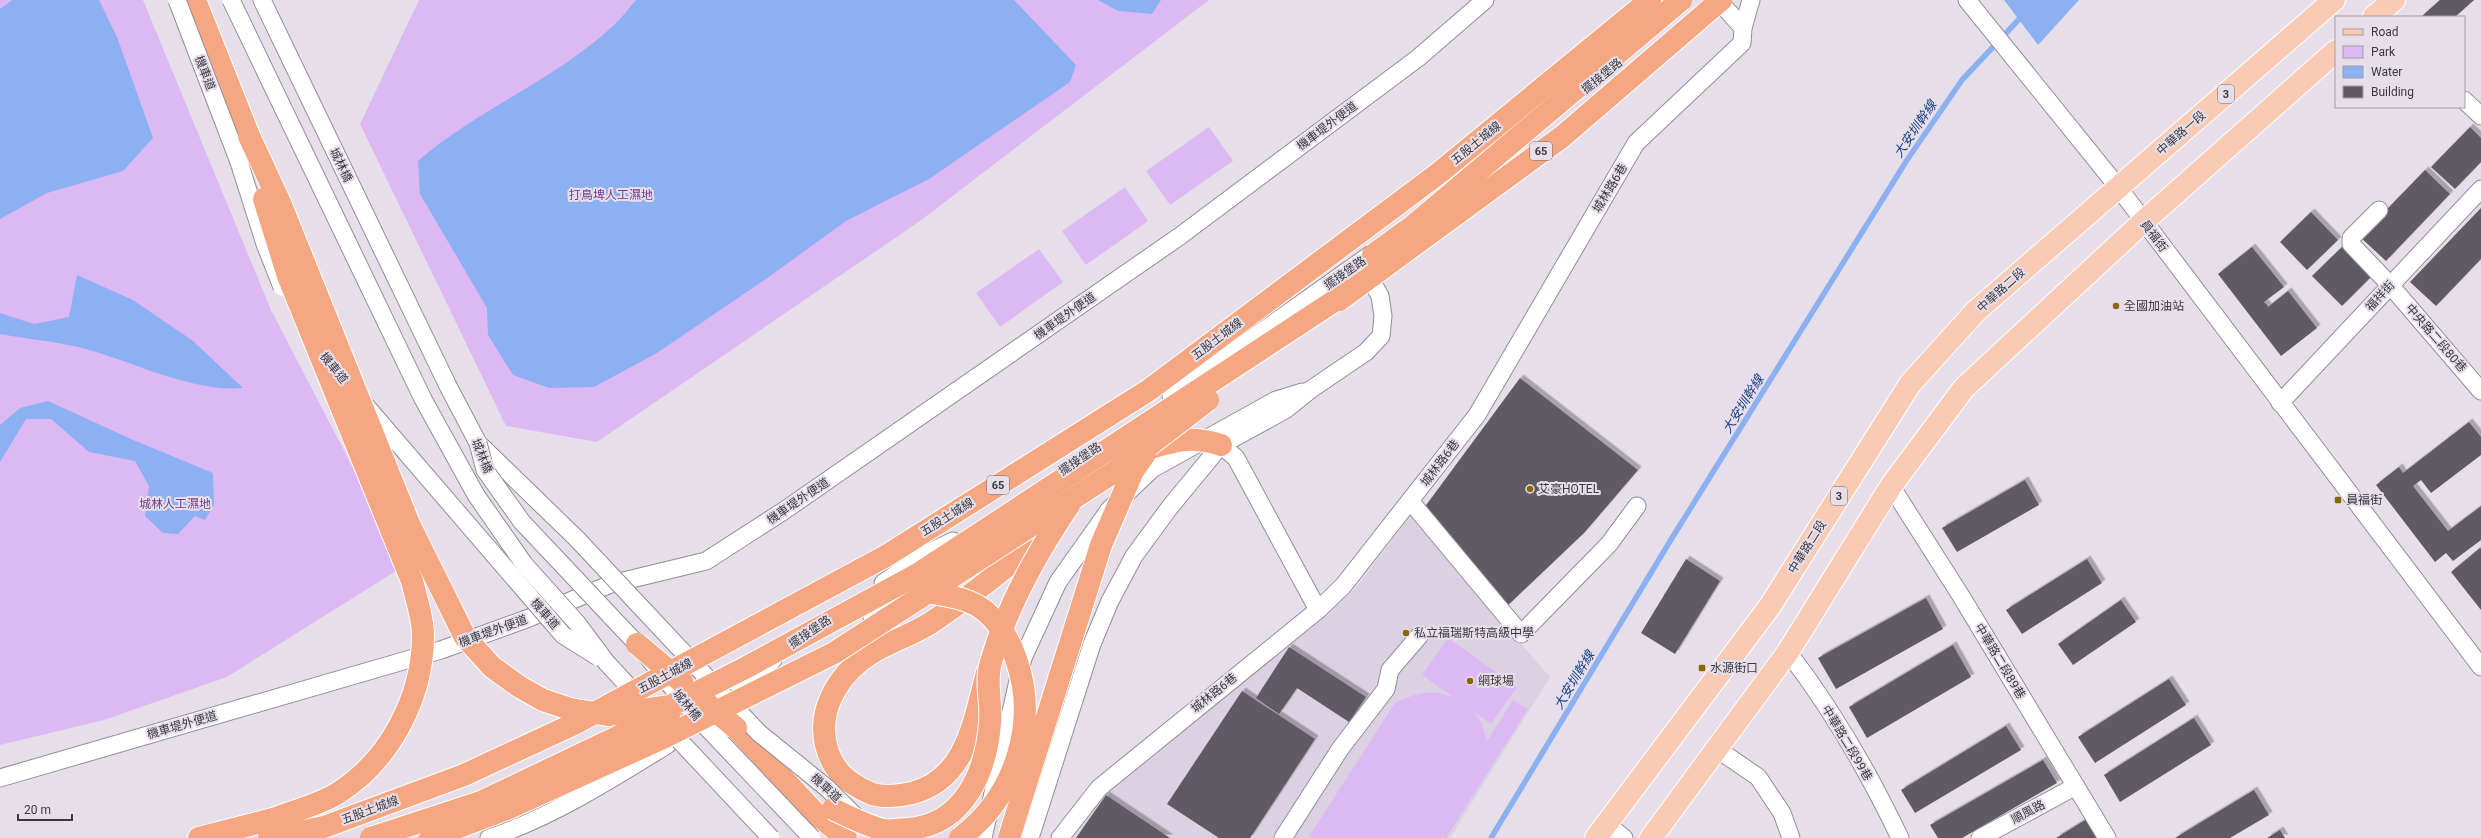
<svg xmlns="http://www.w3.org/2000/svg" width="2481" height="838" viewBox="0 0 2481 838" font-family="Roboto,'Noto Sans TC',sans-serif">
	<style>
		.built { fill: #dbd1e2 }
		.green { fill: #ddb9f4 }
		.water { fill: #8cb0f2 }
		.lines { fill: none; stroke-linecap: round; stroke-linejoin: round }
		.stream { stroke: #8cb0f2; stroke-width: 5.5 }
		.building { fill: #605a63; filter: url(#shadow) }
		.minor-casing { stroke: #938d97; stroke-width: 19 }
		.major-casing { stroke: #fff; stroke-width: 24 }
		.highway-casing { stroke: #fff; stroke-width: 24 }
		.minor { stroke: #fff; stroke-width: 17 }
		.major { stroke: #f9cab4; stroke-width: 22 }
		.highway { stroke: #f5a782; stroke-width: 22 }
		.minor-bridge-casing { stroke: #938d97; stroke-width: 19; stroke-linecap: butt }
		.highway-bridge-casing { stroke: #fff; stroke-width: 24; stroke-linecap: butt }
		.minor-bridge { stroke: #fff; stroke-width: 17 }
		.highway-bridge { stroke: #f5a782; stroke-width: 22 }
		.poi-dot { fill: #8b6606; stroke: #e6dfea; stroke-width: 1.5 }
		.labels { text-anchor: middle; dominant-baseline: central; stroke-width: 4; stroke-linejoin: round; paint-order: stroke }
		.shield { fill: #e6dfea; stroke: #6e6b71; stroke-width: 1 }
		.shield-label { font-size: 11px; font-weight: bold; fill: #3b393d }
		.street-label { font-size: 12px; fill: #3b393d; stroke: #e6dfea }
		.park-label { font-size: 12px; fill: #703c8c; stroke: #e6dfea }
		.poi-label { font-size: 12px; fill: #3b393d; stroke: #e6dfea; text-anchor: start }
		.water-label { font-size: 13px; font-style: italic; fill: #183e89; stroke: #e6dfea }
	</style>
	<defs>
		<filter id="shadow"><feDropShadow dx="3.5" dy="-3.5" stdDeviation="0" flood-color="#0004"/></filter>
	</defs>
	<rect width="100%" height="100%" fill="#e6dfea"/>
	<!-- built -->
	<path class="built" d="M1410 516 1550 677 1450 838H1073L1105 793 1355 589Z"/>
	<!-- green -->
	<g class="green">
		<path d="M0 0H143L271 310 404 566 227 677 104 720 0 745Z"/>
		<path d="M419 0H1209L920 221 597 442 506 426 360 124Z"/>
		<path d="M1209 127 1233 161 1170 205 1146 171Z"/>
		<path d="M1125 187 1148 221 1086 265 1062 231Z"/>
		<path d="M1039 249 1063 282 1000 327 976 293Z"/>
		<path d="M1448 638 1517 687 1491 724 1474 712 1481 722 1487 741 1513 700 1528 709 1446 838H1308L1395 703C1416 693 1431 688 1454 698L1422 675Z"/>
	</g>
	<!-- water -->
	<g class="water">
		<path d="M12 0H99L117 37 153 138 123 171 47 193 0 219V9Z"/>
		<path d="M636 0H1014L1076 65 1070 82 929 179 846 221 766 279 657 353 594 387 549 388 513 375 488 335 487 308 420 194 418 161C478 109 557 79 614 25 622 18 629 8 636 0Z"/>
		<path d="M1098 0H1161L1152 14 1118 11Z"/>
		<path d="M2004 0H2079L2038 45Z"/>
		<path d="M77 275 133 300 193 341 243 388C190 393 129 359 78 347 53 341 26 339 0 334V313L34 324 69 317Z"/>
		<path d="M48 401 131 439 213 473 214 505 205 520 195 516 178 534 163 533 145 516 149 486 135 461 89 452 51 419H26L0 462V425L20 408Z"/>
	</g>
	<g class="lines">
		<!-- stream -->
		<path class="stream" d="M1491 838 1672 538 1907 160 1962 80 2023 15"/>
	</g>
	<!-- building -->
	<g class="building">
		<path d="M2440 0H2474L2455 17H2421Z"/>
		<path d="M2470 127 2481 138V162L2455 189 2431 167Z"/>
		<path d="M2425 170 2450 194 2386 261 2360 237Z"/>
		<path d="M2481 208V259L2436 306 2410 282Z"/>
		<path d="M2311 212 2338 240 2307 270 2280 242Z"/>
		<path d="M2343 246 2372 276 2342 306 2312 276Z"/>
		<path d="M2252 247 2284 287 2264 302 2267 305 2268 307 2288 291 2317 328 2281 356 2218 274Z"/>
		<path d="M1520 378 1638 470 1584 533 1504 609 1424 508Z"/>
		<path d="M2469 422 2481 437V455L2431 493 2421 480 2413 486 2448 531 2481 506V540L2453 561 2446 553 2435 562 2376 485 2399 467 2403 473Z"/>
		<path d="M2025 480 2039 505 1957 552 1942 528Z"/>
		<path d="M2480 548 2481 549V610L2451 572Z"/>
		<path d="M1686 559 1720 581 1675 654 1641 633Z"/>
		<path d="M2087 559 2102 583 2022 634 2006 610Z"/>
		<path d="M1926 598 1943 629 1836 689 1818 658Z"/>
		<path d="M2121 600 2136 622 2073 665 2058 644Z"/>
		<path d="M1953 645 1971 677 1867 738 1849 707Z"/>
		<path d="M1289 647 1366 697 1349 722 1297 688 1279 714 1256 698Z"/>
		<path d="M2169 679 2186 705 2095 763 2078 737Z"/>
		<path d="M1242 691 1315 739 1250 838H1219L1167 804Z"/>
		<path d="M2194 718 2211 745 2120 802 2104 775Z"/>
		<path d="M2006 726 2021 750 1915 813 1901 790Z"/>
		<path d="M2043 760 2057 783 1962 838H1938L1930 825Z"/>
		<path d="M2254 790 2269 815 2230 838H2175Z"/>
		<path d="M1106 795 1170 838H1076Z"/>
		<path d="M2087 819 2098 838H2056Z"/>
		<path d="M2280 830 2285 838H2267Z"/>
	</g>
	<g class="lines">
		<!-- minor casing -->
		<g class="minor-casing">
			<g id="minor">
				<path d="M262 0 448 386 478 443 577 539"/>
				<path d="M1718 0 1743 28"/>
				<path d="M1967 0 2118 187 2481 667"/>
				<path d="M2464 100 2481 116"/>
				<path d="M2379 210 2351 238V244L2390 285 2481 391"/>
				<path d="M1171 396 1381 247"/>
				<path d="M2280 403 2481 189"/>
				<path d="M1221 445 1236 458 1318 610"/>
				<path d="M1891 486 1961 596 2107 838"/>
				<path d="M1411 502 1521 634 1609 544 1637 506"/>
				<path d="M883 583 922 556 953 541"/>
				<path d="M872 617 919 583"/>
				<path d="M1788 652C1831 708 1870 775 1900 838"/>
				<path d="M724 701 773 660"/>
				<path d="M1717 749 1758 777 1782 813 1791 838"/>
				<path d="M0 778 441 650 529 618 611 584 706 561 785 510 1180 236 1418 58 1485 0"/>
				<path d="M1607 824 1624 838"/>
				<path d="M489 838C552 817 610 780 667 745"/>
				<path d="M983 838 1023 658 1058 582 1109 510 1152 469 1276 400 1302 392"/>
				<path d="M1030 838 1092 644 1110 601 1134 556 1170 507 1221 445 1285 410 1310 390 1366 352 1381 336 1383 316 1380 296 1364 268"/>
				<path d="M1060 838 1099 788 1318 610 1343 586 1477 415 1636 143 1742 43 1743 28 1751 0"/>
				<path d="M1283 838 1340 749 1386 689 1390 670 1420 635"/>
				<path d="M1980 838 2076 786"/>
			</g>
		</g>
		<!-- major casing -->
		<g class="major-casing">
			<g id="major">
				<path d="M2374 17 2394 0"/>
				<path d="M1596 838 1770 606 1910 384 1976 311 2334 0"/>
				<path d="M1651 838 1788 652 1891 486 1964 388 2143 222 2336 51"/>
			</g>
		</g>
		<!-- highway casing -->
		<g class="highway-casing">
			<g id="highway">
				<path d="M195 0 249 136"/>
				<path d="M1144 450C1173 441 1190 435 1221 445"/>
				<path d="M987 673C974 720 967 779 912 793 900 796 882 798 870 793 847 783 832 770 826 745 817 707 841 671 873 652 892 641 914 634 932 622 974 594 1013 562 1051 529"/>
				<path d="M736 728 816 814 846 838"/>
				<path d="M199 838 273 819"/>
			</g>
		</g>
		<!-- minor -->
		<use href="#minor" class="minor"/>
		<!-- major -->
		<use href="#major" class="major"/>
		<!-- highway -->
		<use href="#highway" class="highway"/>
		<!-- minor-bridge casing -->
		<g class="minor-bridge-casing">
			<g id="minor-bridge">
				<path d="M177 0 239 162 265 244 282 287"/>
				<path d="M231 0 423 399 476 495 524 564 577 623 606 662 642 701"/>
				<path d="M366 406 563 635 598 657"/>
				<path d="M478 443 485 470 522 522 637 644 693 713 812 838"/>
				<path d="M577 539 759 733 827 788 855 816"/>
				<path d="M664 724 771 838"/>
			</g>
		</g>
		<!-- highway-bridge casing -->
		<g class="highway-bridge-casing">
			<g id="highway-bridge">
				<path d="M249 136 281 205 409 524 465 637 492 667 520 687 543 700 570 709 608 715 670 706 747 667 918 574 1351 290"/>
				<path d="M264 199 288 276 412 581C416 598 423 618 423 635 423 697 390 760 338 793 319 805 293 811 273 819"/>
				<path d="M1373 255 1413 226 1681 0"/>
				<path d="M1339 300 1563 136 1721 0"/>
				<path d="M921 591C942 595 968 597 985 611 999 623 1010 641 1016 659 1039 723 1015 797 960 838"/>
				<path d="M637 644 682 682"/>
				<path d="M706 703 736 728"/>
				<path d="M833 809C849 817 865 825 883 830 890 831 900 829 907 829 963 826 986 773 990 723 992 704 985 681 991 662 1007 606 1036 554 1069 505"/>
				<path d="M269 838 324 827 464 775 574 724 886 556 1149 390 1439 173 1650 0"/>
				<path d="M371 838 481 802 670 712"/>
				<path d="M430 838 509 808 665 737 834 653 1114 472 1208 400"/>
				<path d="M1009 838 1101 545 1133 471 1145 454"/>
			</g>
		</g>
		<!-- minor-bridge -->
		<use href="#minor-bridge" class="minor-bridge"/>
		<!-- highway-bridge -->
		<use href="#highway-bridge" class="highway-bridge"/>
	</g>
	<!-- markers -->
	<g class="poi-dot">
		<circle cx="2116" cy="306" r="4"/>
		<circle cx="1530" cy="489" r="4"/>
		<rect x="2334" y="496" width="8" height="8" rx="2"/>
		<circle cx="1406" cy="633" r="4"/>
		<rect x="1698" y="664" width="8" height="8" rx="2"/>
		<circle cx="1470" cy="681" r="4"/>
	</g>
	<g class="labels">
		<!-- shield labels -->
		<g class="shield">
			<rect x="2218" y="85" width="16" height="18" rx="3"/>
			<rect x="1530" y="142" width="22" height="18" rx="3"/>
			<rect x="987" y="476" width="22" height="18" rx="3"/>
			<rect x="1831" y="487" width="16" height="18" rx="3"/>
		</g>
		<g class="shield-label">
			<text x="2226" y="94">3</text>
			<text x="1541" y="151">65</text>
			<text x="998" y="485">65</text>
			<text x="1839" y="496">3</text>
		</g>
		<!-- street labels -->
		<g class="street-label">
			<text transform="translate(205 73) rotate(69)">機車道</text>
			<text transform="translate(1602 76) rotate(-39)">擺接堡路</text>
			<text transform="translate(1327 126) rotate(-37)">機車堤外便道</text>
			<text transform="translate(2181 133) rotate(-41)">中華路一段</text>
			<text transform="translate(1476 143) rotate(-39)">五股土城線</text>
			<text transform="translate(341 165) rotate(64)">城林橋</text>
			<text transform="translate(1610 188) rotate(-59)">城林路6巷</text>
			<text transform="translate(2154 236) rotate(53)">員福街</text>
			<text transform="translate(1345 273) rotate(-35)">擺接堡路</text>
			<text transform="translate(2001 290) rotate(-42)">中華路二段</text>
			<text transform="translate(2380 296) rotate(-47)">福祥街</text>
			<text transform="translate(1065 316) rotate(-35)">機車堤外便道</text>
			<text transform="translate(2436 338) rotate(49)">中央路二段80巷</text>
			<text transform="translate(1217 339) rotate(-37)">五股土城線</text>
			<text transform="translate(334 368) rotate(51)">機車道</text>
			<text transform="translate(482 456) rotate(68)">城林橋</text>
			<text transform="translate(1080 459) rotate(-34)">擺接堡路</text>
			<text transform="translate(1440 463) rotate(-53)">城林路6巷</text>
			<text transform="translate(798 501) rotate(-34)">機車堤外便道</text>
			<text transform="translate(947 517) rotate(-32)">五股土城線</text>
			<text transform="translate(1807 547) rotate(-58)">中華路二段</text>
			<text transform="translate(545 614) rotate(49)">機車道</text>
			<text transform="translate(493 631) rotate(-20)">機車堤外便道</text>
			<text transform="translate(810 632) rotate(-34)">擺接堡路</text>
			<text transform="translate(2000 661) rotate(59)">中華路二段89巷</text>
			<text transform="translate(665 676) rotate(-28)">五股土城線</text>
			<text transform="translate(1214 693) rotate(-39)">城林路6巷</text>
			<text transform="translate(687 705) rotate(50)">城林橋</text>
			<text transform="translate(182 725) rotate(-16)">機車堤外便道</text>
			<text transform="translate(1847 743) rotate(59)">中華路二段99巷</text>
			<text transform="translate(826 788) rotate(43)">機車道</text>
			<text transform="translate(370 810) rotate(-20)">五股土城線</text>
			<text transform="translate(2028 812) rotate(-28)">順風路</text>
		</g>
		<!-- park labels -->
		<g class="park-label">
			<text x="611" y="195">打鳥埤人工濕地</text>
			<text x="175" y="504">城林人工濕地</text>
		</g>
		<!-- poi labels -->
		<g class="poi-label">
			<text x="2124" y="306">全國加油站</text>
			<text x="1538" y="489">艾豪HOTEL</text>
			<text x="2346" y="500">員福街</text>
			<text x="1414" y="633">私立福瑞斯特高級中學</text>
			<text x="1710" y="668">水源街口</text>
			<text x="1478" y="681">網球場</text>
		</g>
		<!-- water labels -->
		<g class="water-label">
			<text transform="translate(1915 129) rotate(-56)">大安圳幹線</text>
			<text transform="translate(1743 404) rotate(-58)">大安圳幹線</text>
			<text transform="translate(1574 680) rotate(-59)">大安圳幹線</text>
		</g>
	</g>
	<!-- legend -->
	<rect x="2335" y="16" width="130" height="92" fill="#e6dfea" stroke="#a29da5"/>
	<rect x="2343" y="29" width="20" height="6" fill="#f9cab4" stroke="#a29da5"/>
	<text x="2371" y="36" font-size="12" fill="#3b393d">Road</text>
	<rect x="2343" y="46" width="20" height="12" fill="#ddb9f4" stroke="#a29da5"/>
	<text x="2371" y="56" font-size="12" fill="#3b393d">Park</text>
	<rect x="2343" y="66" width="20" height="12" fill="#8cb0f2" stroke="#a29da5"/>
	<text x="2371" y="76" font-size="12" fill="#3b393d">Water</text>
	<rect x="2343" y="86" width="20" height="12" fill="#605a63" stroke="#a29da5"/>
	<text x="2371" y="96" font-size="12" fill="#3b393d">Building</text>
	<!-- scale -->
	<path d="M18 814v6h54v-6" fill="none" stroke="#3b393d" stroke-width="2"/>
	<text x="24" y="814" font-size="12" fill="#3b393d" stroke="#e6dfea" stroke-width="3" paint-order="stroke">20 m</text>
</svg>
